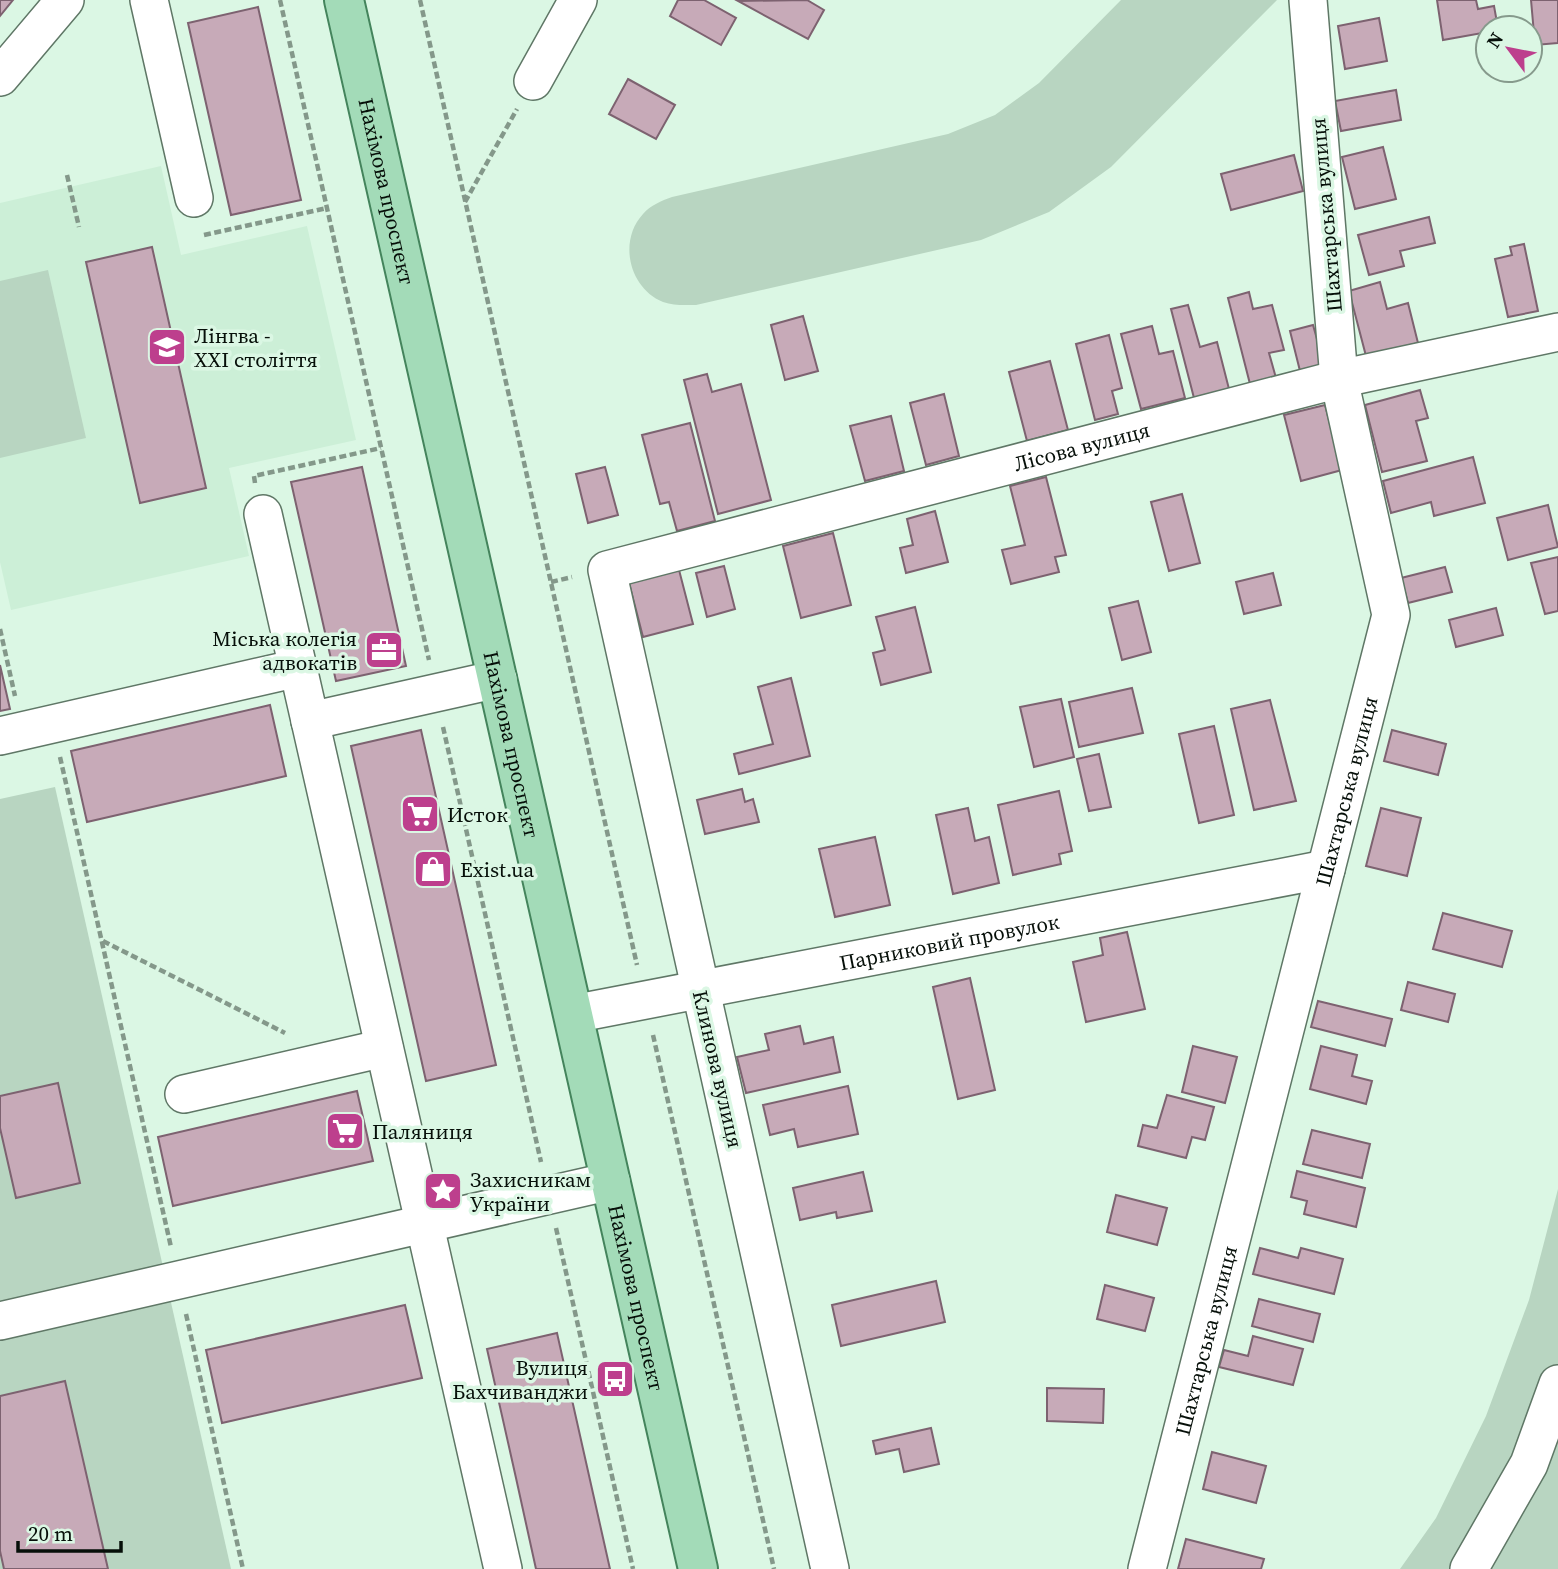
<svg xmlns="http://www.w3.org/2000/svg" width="1558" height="1569" viewBox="0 0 1558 1569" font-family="'Source Serif 4',serif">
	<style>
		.built { fill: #ccefd7 }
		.green { fill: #b8d5c1 }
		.building { fill: #c7aab8; stroke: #7d6270; stroke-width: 2 }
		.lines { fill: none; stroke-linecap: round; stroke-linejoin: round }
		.minor-casing { stroke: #5f7766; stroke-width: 40 }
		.major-casing { stroke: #44845c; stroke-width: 42 }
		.path { stroke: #84988a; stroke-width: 4.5; stroke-dasharray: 7 3.5; stroke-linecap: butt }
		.minor { stroke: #fff; stroke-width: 37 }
		.major { stroke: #a3dbb8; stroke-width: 38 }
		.labels { text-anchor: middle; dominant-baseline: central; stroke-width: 7; stroke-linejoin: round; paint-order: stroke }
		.street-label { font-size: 21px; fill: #060f09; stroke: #dbf7e4 }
		.poi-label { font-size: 21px; fill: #060f09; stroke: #dbf7e4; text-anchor: start }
	</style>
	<rect width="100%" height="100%" fill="#dbf7e4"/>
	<!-- built -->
	<path class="built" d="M161 166 181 255 307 226 356 440 229 468 249 556 11 610 0 562V203Z"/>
	<!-- green -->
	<g class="green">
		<path d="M1121 0H1277L1111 167 1049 212 981 240 696 305C685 305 674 306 663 302 629 288 618 241 643 214 651 205 661 201 672 197L948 134 995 115 1039 83Z"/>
		<path d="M48 270 86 438 0 458V281Z"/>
		<path d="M55 787 231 1569H0V799Z"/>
		<path d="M1558 1189V1569H1400L1436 1518 1486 1416 1529 1300Z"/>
	</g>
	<!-- building -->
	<g class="building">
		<path d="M0 0H13L0 16Z"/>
		<path d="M678 0H704L736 18 721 45 670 16Z"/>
		<path d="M807 0 824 10 808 39 738 1Z"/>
		<path d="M1437 0H1476L1478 9 1494 6 1498 28H1488V32L1443 40Z"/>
		<path d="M1531 0H1558V43L1535 45Z"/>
		<path d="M258 7 301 200 231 215 188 23Z"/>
		<path d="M1379 18 1387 61 1345 69 1338 26Z"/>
		<path d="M628 79 675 105 656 139 609 114Z"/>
		<path d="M1396 90 1401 120 1341 131 1335 101Z"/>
		<path d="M1383 147 1396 199 1355 209 1342 157Z"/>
		<path d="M1294 155 1303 191 1231 210 1221 174Z"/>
		<path d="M1429 217 1435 243 1400 251 1404 266 1369 275 1358 235Z"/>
		<path d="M1524 244 1538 311 1508 317 1495 259 1512 255 1510 247Z"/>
		<path d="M152 247 206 488 140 503 86 262Z"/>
		<path d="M1380 282 1387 309 1408 303 1418 343 1366 356 1349 291Z"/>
		<path d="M1249 292 1253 309 1272 305 1284 350 1269 353 1276 378 1250 384 1228 298Z"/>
		<path d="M1188 305 1200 347 1217 342 1229 389 1194 398 1171 309Z"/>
		<path d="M803 316 818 371 785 380 771 325Z"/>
		<path d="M1313 325 1324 364 1300 371 1290 331Z"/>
		<path d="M1152 326 1159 354 1173 351 1185 398 1141 409 1121 334Z"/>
		<path d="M1109 335 1122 388 1112 391 1118 414 1095 420 1076 344Z"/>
		<path d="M1050 361 1068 430 1027 441 1009 372Z"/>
		<path d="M707 374 712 392 741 384 771 500 718 514 684 380Z"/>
		<path d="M1420 390 1428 418 1416 421 1427 461 1382 472 1365 405Z"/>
		<path d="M944 394 959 456 926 465 910 403Z"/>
		<path d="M1325 405 1342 470 1301 481 1284 415Z"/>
		<path d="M891 416 904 471 865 481 850 426Z"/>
		<path d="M690 423 715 521 677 531 669 502 660 504 642 435Z"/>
		<path d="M1473 457 1485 503 1434 516 1431 502 1391 513 1383 481Z"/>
		<path d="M362 467 406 666 336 681 291 482Z"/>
		<path d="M605 467 618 515 588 523 576 474Z"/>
		<path d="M1046 477 1066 555 1055 557 1059 572 1011 584 1002 550 1025 545 1010 486Z"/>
		<path d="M1182 494 1200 563 1169 571 1151 502Z"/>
		<path d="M1548 505 1558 547 1508 560 1497 518Z"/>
		<path d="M935 511 948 562 906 573 900 548 913 545 907 519Z"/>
		<path d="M833 533 851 605 801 618 783 546Z"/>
		<path d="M1558 557V611L1545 614 1531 563Z"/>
		<path d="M678 566 693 624 643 637 628 579Z"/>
		<path d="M724 566 735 609 707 617 696 573Z"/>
		<path d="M1445 567 1452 592 1408 603 1401 578Z"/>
		<path d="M1273 573 1281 605 1244 614 1236 582Z"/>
		<path d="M1138 601 1151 652 1122 660 1109 608Z"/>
		<path d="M915 607 931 672 881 685 873 653 885 650 876 617Z"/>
		<path d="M1496 608 1503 635 1456 647 1449 620Z"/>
		<path d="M0 665 10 709 0 711Z"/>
		<path d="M791 678 810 756 739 774 734 754 773 744 758 687Z"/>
		<path d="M1132 688 1143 733 1079 747 1069 702Z"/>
		<path d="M1061 699 1074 757 1034 767 1020 707Z"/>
		<path d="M1270 700 1296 801 1254 810 1231 709Z"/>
		<path d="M270 705 286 776 87 822 71 751Z"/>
		<path d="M1214 726 1234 815 1199 823 1179 734Z"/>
		<path d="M421 730 496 1065 426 1081 351 746Z"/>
		<path d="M1392 730 1446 744 1438 775 1384 761Z"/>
		<path d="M1099 754 1111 807 1089 811 1077 759Z"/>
		<path d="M742 789 745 802 753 799 759 822 705 834 697 800Z"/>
		<path d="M1059 791 1072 851 1059 854 1061 864 1013 875 998 805Z"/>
		<path d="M968 808 975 841 989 837 999 883 953 894 936 815Z"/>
		<path d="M1381 808 1421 818 1407 876 1366 866Z"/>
		<path d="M875 837 890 905 835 917 819 849Z"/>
		<path d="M1443 913 1512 931 1502 967 1433 949Z"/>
		<path d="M1127 932 1145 1009 1086 1022 1073 962 1103 955 1100 938Z"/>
		<path d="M970 978 995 1090 958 1099 933 987Z"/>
		<path d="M1408 982 1455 994 1448 1022 1401 1010Z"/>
		<path d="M1318 1001 1392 1019 1385 1046 1311 1027Z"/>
		<path d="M800 1026 804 1044 833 1037 840 1072 746 1093 737 1057 769 1050 765 1034Z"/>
		<path d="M1193 1046 1237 1057 1225 1103 1182 1092Z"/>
		<path d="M1321 1046 1357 1055 1352 1076 1372 1081 1366 1104 1310 1089Z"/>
		<path d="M58 1083 80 1183 16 1198 0 1128V1096Z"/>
		<path d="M848 1086 858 1134 798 1147 794 1129 770 1135 763 1105Z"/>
		<path d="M357 1091 373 1161 173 1206 158 1137Z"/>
		<path d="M1167 1095 1214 1107 1205 1140 1192 1137 1186 1158 1138 1146 1143 1125 1157 1128Z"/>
		<path d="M1312 1130 1370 1144 1362 1178 1303 1164Z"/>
		<path d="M1297 1171 1365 1188 1356 1227 1304 1214 1307 1201 1291 1197Z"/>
		<path d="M863 1172 872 1211 837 1218 836 1212 800 1220 793 1188Z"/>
		<path d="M1116 1195 1167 1208 1157 1245 1107 1232Z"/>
		<path d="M1260 1248 1298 1258 1301 1248 1343 1259 1334 1294 1253 1274Z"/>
		<path d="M936 1281 945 1322 841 1346 832 1305Z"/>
		<path d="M1105 1285 1154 1298 1145 1331 1097 1319Z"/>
		<path d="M1259 1299 1320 1314 1313 1342 1252 1326Z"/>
		<path d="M405 1305 422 1378 222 1423 206 1350Z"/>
		<path d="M557 1333 610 1569H536L516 1478 487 1349Z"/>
		<path d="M1253 1336 1303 1349 1293 1385 1219 1367 1224 1350 1248 1356Z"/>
		<path d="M65 1381 108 1569H4L0 1551V1396Z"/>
		<path d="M1047 1388 1104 1389 1103 1423 1047 1421Z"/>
		<path d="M931 1428 939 1464 904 1472 899 1449 876 1454 873 1441Z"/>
		<path d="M1212 1452 1266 1466 1256 1503 1203 1489Z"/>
		<path d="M1186 1539 1264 1559 1261 1569H1178Z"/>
	</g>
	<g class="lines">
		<!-- minor casing -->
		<g class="minor-casing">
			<g id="minor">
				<path d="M149 0 194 198"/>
				<path d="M0 77 65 0"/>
				<path d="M533 81 578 0"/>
				<path d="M263 514 503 1569"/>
				<path d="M310 721 498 679"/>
				<path d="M0 736 298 668"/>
				<path id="s1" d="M573 1014 1326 869"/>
				<path d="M184 1094 384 1048"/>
				<path d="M0 1321 611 1181"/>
				<path id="s2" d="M830 1569 607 570 1339 379 1558 332"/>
				<path id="s3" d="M1147 1569 1391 615 1339 379 1308 0"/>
				<path d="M1469 1569 1529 1464 1558 1384"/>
			</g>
		</g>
		<!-- major casing -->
		<g class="major-casing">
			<g id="major">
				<path id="s4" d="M344 0 698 1569"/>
			</g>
		</g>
		<!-- path -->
		<g class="path">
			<path d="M280 0 429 660"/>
			<path d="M420 0 637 965"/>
			<path d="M67 175 79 227"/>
			<path d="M465 202 517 109"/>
			<path d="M204 235 327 208"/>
			<path d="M255 483 254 476 381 448"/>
			<path d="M551 582 572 577"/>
			<path d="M0 629 15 696"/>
			<path d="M443 727 541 1162"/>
			<path d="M60 757 171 1247"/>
			<path d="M103 941 285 1033"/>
			<path d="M653 1035 774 1569"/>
			<path d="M556 1228 633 1569"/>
			<path d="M186 1314 243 1569"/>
		</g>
		<!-- minor -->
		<use href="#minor" class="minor"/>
		<!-- major -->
		<use href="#major" class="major"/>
	</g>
	<!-- icons -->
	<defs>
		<g id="school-square" transform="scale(2.0125)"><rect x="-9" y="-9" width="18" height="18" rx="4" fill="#bd3f8d" stroke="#dbf7e4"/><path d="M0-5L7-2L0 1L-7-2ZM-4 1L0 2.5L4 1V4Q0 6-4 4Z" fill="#fff"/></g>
		<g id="office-square" transform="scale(2.0125)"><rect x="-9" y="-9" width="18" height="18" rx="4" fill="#bd3f8d" stroke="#dbf7e4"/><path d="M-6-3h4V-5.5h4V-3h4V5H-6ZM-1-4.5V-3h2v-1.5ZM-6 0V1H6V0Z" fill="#fff"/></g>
		<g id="supermarket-square" transform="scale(2.0125)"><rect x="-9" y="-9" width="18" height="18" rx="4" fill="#bd3f8d" stroke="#dbf7e4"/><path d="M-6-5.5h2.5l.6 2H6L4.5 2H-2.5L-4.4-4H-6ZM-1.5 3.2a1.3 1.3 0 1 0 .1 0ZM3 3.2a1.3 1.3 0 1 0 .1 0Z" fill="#fff"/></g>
		<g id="shop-square" transform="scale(2.0125)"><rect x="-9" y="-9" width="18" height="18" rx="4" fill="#bd3f8d" stroke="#dbf7e4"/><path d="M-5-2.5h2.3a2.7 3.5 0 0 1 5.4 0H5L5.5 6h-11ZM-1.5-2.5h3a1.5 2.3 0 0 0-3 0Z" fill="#fff"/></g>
		<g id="sight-square" transform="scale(2.0125)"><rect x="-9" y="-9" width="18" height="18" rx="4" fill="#bd3f8d" stroke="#dbf7e4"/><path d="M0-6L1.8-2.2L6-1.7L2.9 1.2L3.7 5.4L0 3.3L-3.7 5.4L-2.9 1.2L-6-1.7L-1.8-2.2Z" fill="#fff"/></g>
		<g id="bus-square" transform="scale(2.0125)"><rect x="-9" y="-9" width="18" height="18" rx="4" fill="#bd3f8d" stroke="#dbf7e4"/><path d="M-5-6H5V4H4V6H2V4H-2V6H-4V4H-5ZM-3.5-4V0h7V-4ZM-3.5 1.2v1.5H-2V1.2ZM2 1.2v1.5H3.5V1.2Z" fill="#fff"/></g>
	</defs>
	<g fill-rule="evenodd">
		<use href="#school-square" x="167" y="347"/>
		<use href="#office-square" x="384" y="650"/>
		<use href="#supermarket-square" x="420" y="814"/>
		<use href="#shop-square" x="433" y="869"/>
		<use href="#supermarket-square" x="345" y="1131"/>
		<use href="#sight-square" x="443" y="1191"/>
		<use href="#bus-square" x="615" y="1379"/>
	</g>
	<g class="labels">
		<!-- street labels -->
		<g class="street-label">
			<text stroke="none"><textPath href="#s4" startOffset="196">Нахімова проспект</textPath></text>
			<text transform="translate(1326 215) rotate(-95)">Шахтарська вулиця</text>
			<text stroke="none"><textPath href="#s2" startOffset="1514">Лісова вулиця</textPath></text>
			<text stroke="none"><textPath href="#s4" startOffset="763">Нахімова проспект</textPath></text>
			<text stroke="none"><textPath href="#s3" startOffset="803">Шахтарська вулиця</textPath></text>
			<text stroke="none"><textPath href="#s1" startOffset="383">Парниковий провулок</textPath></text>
			<text transform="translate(718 1069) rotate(77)">Клинова вулиця</text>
			<text stroke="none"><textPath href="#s4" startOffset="1330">Нахімова проспект</textPath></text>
			<text stroke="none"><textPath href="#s3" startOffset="236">Шахтарська вулиця</textPath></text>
		</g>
		<!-- poi labels -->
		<g class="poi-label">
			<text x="194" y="335">Лінгва -<tspan x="194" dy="24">XXI століття</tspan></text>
			<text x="357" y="638" text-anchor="end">Міська колегія<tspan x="357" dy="24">адвокатів</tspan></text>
			<text x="447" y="814">Исток</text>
			<text x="460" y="869">Exist.ua</text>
			<text x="372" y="1131">Паляниця</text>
			<text x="470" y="1179">Захисникам<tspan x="470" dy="24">України</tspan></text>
			<text x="588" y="1367" text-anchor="end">Вулиця<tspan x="588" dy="24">Бахчиванджи</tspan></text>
		</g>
	</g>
	<!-- north arrow -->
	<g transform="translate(1509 49) rotate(302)"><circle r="33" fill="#dbf7e4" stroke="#869a8c" stroke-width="2"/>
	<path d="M0-5L12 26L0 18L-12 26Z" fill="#bd3f8d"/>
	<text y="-10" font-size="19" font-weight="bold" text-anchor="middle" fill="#060f09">N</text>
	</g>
	<!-- scale -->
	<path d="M18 1541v10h103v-10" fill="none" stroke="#060f09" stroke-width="3.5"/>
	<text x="28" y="1541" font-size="21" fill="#060f09" stroke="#dbf7e4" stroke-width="5" paint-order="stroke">20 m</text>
</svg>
